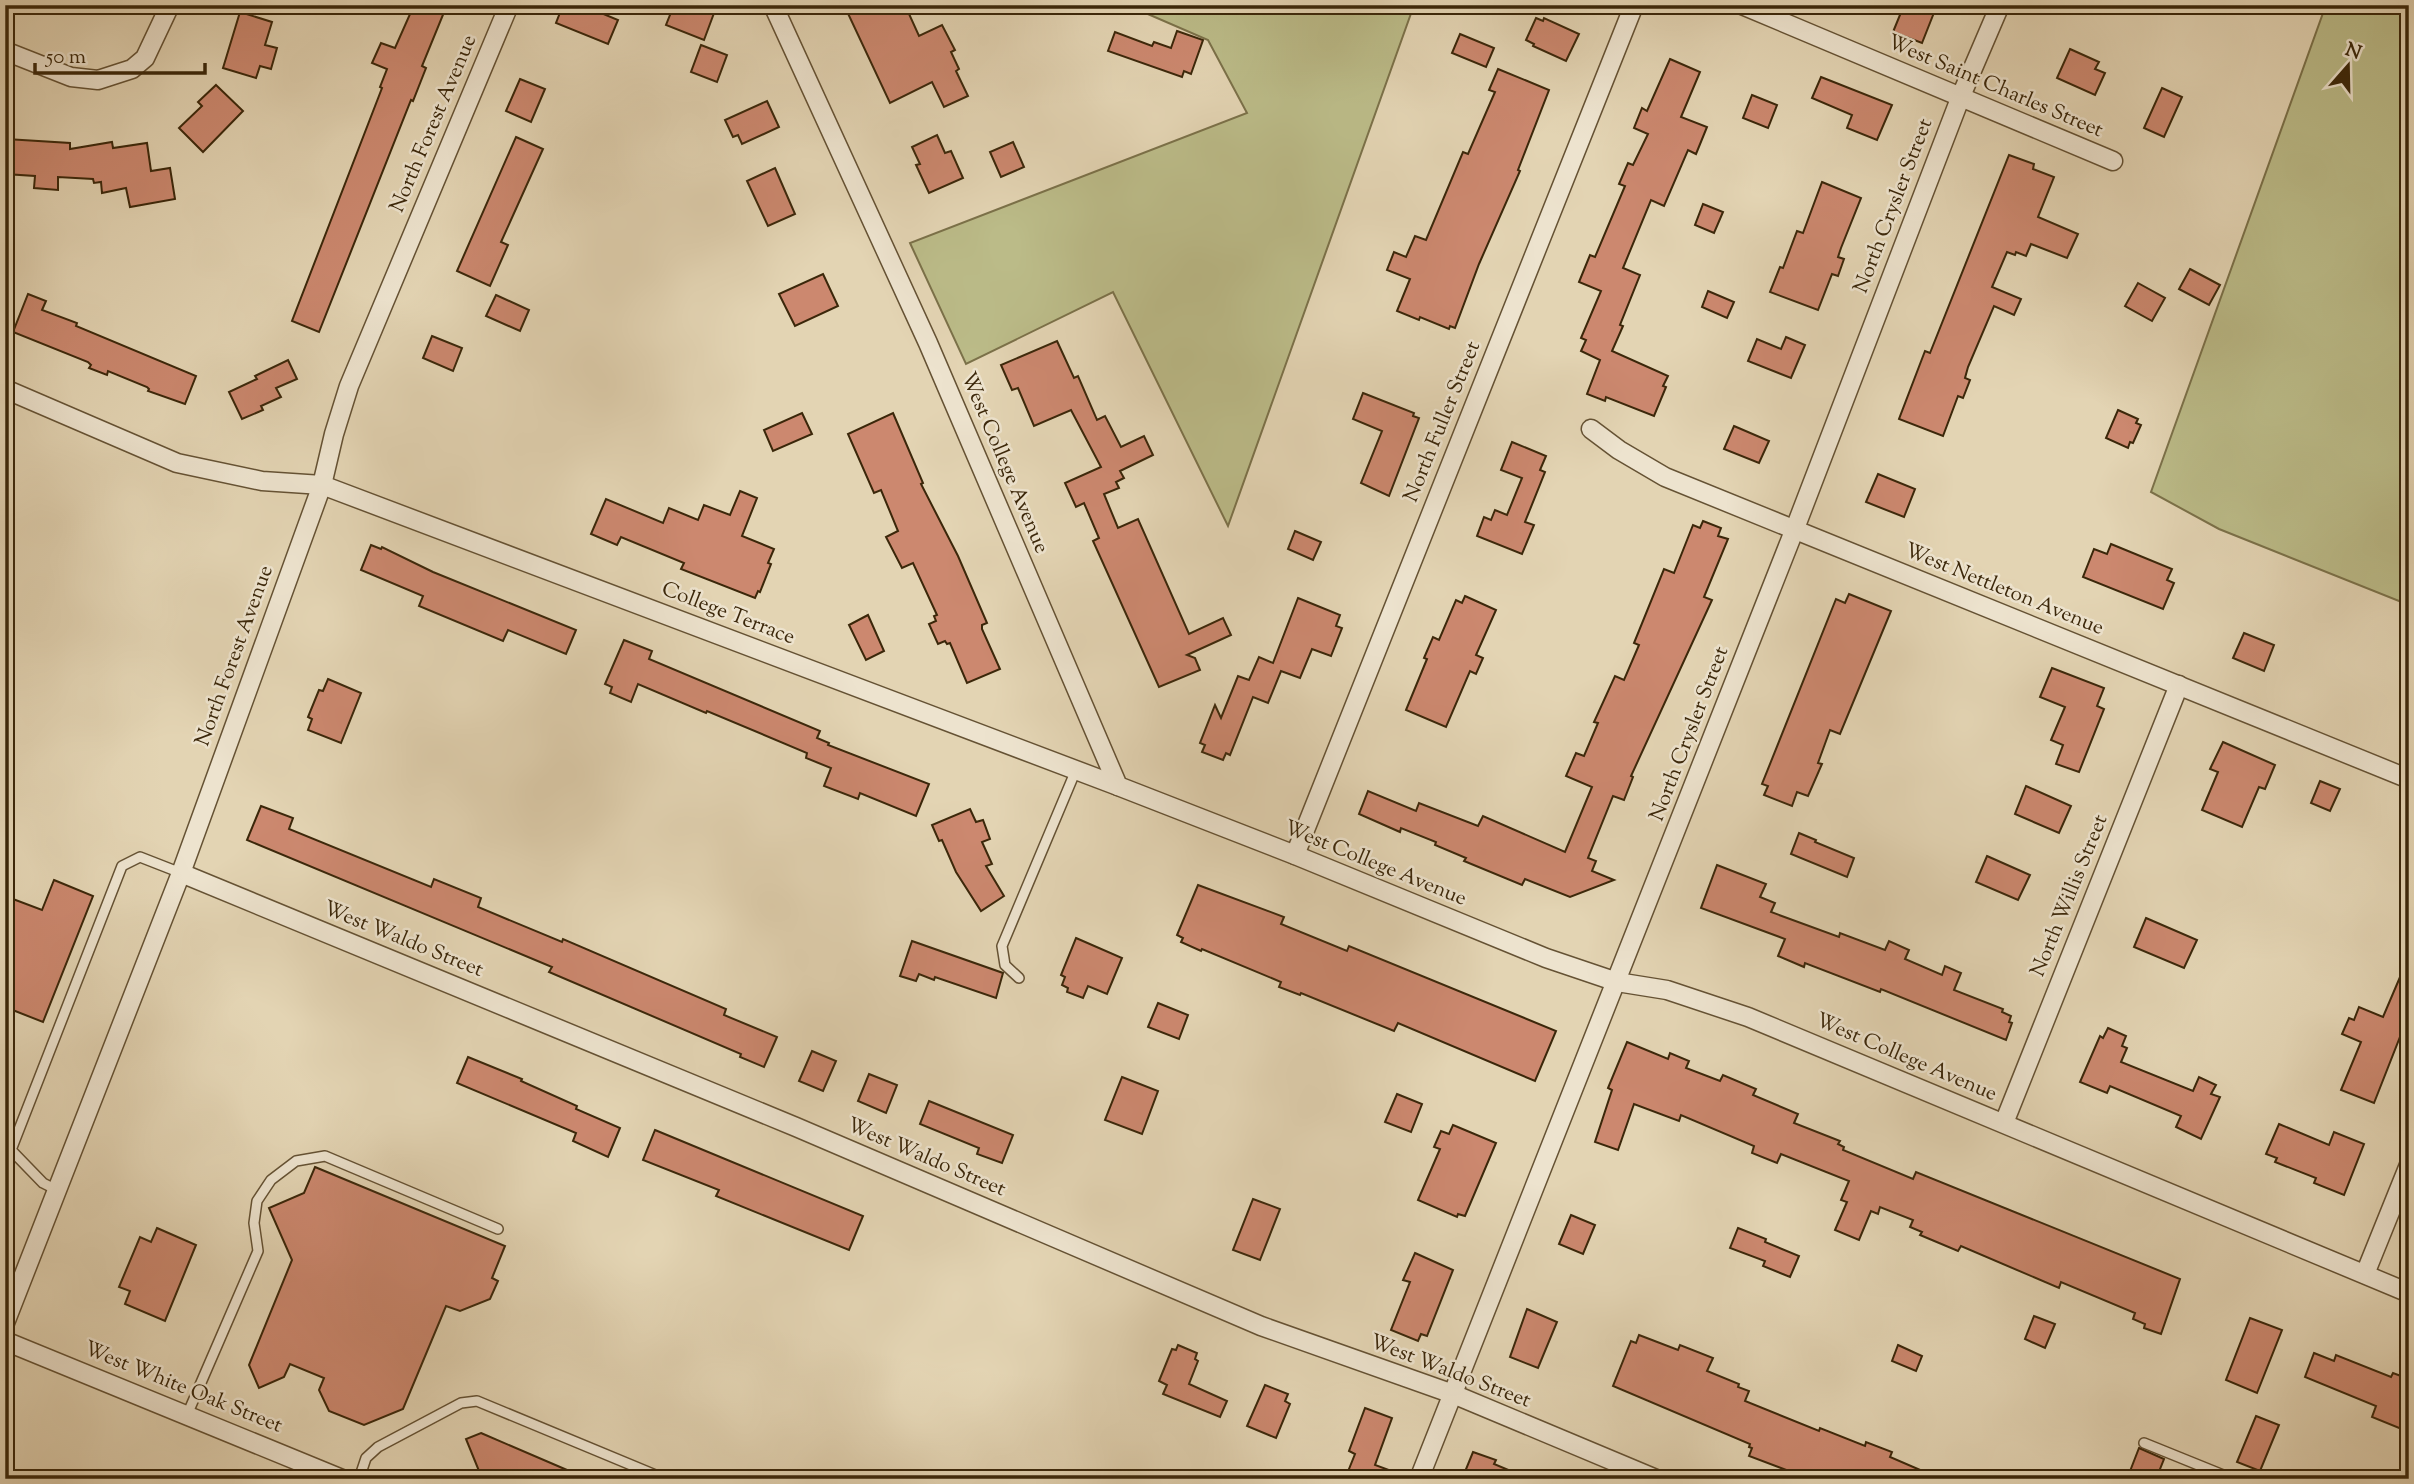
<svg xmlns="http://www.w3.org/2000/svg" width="2414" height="1484" viewBox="0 0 2414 1484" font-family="'Sorts Mill Goudy',serif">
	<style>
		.green { fill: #bb8; stroke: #7b7149; stroke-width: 2 }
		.building { fill: #cc886f; stroke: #3b270a; stroke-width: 2 }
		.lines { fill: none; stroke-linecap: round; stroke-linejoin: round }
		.lane-casing { stroke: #655234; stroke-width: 12 }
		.street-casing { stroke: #655234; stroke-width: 21 }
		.lane { stroke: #ede3ce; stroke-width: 9 }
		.street { stroke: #ede3ce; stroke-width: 18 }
		.labels { text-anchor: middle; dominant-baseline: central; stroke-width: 5; stroke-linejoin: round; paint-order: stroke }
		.street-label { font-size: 21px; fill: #3b270a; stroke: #ede3ce }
	</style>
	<rect width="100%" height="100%" fill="#e3d4b3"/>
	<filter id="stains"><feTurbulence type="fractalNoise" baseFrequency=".00286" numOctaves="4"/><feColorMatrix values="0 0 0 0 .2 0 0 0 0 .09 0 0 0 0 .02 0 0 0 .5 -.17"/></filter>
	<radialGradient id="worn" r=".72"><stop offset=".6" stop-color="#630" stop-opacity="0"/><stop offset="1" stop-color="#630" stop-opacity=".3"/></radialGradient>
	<!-- green -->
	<g class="green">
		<path d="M1127 5H1414L1228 526 1113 292 966 364 910 243 1247 113 1208 40Z"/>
		<path d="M2304 5H2409V605L2219 529 2151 492 2323 13Z"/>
	</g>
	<!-- building -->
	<g class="building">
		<path d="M414 5H447L422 66 426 68 413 101 411 100 319 332 292 321 382 88 380 87 387 69 372 63 381 43 395 48Z"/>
		<path d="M563 5H582L618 20 608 44 556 23Z"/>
		<path d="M674 5H717L704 40 666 25Z"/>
		<path d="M844 5H905L919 36 942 25 955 50 951 52 959 69 956 71 968 96 944 107 932 82 890 103Z"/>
		<path d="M1904 5H1937L1922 43 1893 32Z"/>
		<path d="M240 12 272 22 265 45 277 48 271 69 260 66 256 78 223 68Z"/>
		<path d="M1536 18 1543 21 1544 18 1579 34 1566 61 1533 46 1534 44 1526 40Z"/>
		<path d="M1177 31 1203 40 1191 74 1184 71 1182 77 1108 51 1115 32 1152 46 1154 42 1171 48Z"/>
		<path d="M1460 34 1494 48 1486 67 1452 53Z"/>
		<path d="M701 45 727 55 717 82 691 72Z"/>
		<path d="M2070 49 2099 62 2095 69 2105 73 2095 95 2057 78Z"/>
		<path d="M1670 59 1700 72 1681 117 1707 127 1696 154 1688 150 1664 206 1651 200 1623 268 1640 275 1620 325 1623 326 1612 351 1668 376 1663 386 1666 387 1654 416 1606 397 1605 401 1587 394 1600 360 1581 351 1586 340 1581 338 1601 291 1579 282 1590 255 1595 257 1625 186 1619 184 1628 163 1633 165 1648 134 1634 128 1642 108 1647 111Z"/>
		<path d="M1498 69 1549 90 1518 170 1520 171 1479 264 1455 328 1450 326 1449 329 1420 317 1419 320 1397 311 1410 279 1387 270 1394 252 1406 257 1415 236 1426 240 1463 152 1468 154 1495 92 1489 90Z"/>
		<path d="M1821 77 1892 105 1877 140 1847 128 1852 115 1812 98Z"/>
		<path d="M520 79 545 89 531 122 506 111Z"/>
		<path d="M216 85 243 111 203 152 179 128 202 106 198 102Z"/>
		<path d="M2162 88 2182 97 2164 137 2144 128Z"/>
		<path d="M1752 95 1777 105 1768 128 1743 118Z"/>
		<path d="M767 101 779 127 742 144 738 135 733 137 725 120Z"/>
		<path d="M937 135 945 153 951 151 963 178 929 193 916 165 920 164 912 147Z"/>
		<path d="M516 137 543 149 501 242 508 245 490 286 457 271Z"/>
		<path d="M6 139 70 143V149L112 142 113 148 147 143 151 171 170 168 175 199 130 207 126 188 102 193 101 182 94 183 93 179 58 177V190L34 188 35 176 5 174Z"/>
		<path d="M1013 142 1024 167 1001 177 990 152Z"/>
		<path d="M2009 155 2034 164 2033 169 2054 177 2038 217 2078 234 2067 258 2031 244 2026 256 2016 252 2015 255 2007 252 1992 287 2021 299 2014 315 1994 306 1968 367 1965 378 1970 380 1963 398 1958 396 1943 436 1899 419 1925 351 1930 353Z"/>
		<path d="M775 168 795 214 768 226 747 181Z"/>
		<path d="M1822 182 1861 198 1841 248 1838 257 1844 259 1838 276 1832 274 1818 310 1770 292 1780 267 1783 268 1797 231 1803 233Z"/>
		<path d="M1703 204 1723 212 1714 233 1695 225Z"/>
		<path d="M2190 269 2220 285 2209 305 2179 289Z"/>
		<path d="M823 274 838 306 795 326 779 294Z"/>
		<path d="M2138 283 2165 298 2152 321 2125 306Z"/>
		<path d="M1708 291 1734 302 1727 318 1702 307Z"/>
		<path d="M28 294 46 301 42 310 77 323 76 326 196 376 185 404 148 391 149 389 147 387 108 371 107 375 89 368 91 365 88 362 13 332Z"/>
		<path d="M496 295 529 310 520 331 486 316Z"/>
		<path d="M432 336 462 348 453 371 423 358Z"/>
		<path d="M1786 337 1805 345 1791 378 1748 361 1757 339 1781 349Z"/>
		<path d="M1057 341 1074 378 1078 376 1097 420 1105 416 1121 447 1144 436 1153 455 1120 471 1124 478 1116 482 1119 488 1104 494 1118 528 1138 519 1189 634 1223 618 1231 635 1187 655 1195 658 1200 670 1159 687 1093 541 1099 538 1084 503 1076 507 1065 483 1101 467 1071 410 1034 426 1018 388 1012 390 1001 365Z"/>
		<path d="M288 360 297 379 276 388 281 397 261 406 263 410 242 419 229 392 257 379 255 376Z"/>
		<path d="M1363 393 1414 413 1413 416 1419 418 1389 496 1361 483 1382 431 1353 419Z"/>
		<path d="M2118 410 2138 419 2136 423 2141 425 2133 443 2130 442 2128 448 2106 438Z"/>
		<path d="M802 413 812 434 773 451 764 430Z"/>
		<path d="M893 413 923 483 921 484 958 556 987 623 982 625V629L1000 669 967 683 950 643 947 644 945 641 938 644 929 624 936 621 934 616 937 615 913 563 902 568 886 537 898 531 881 490 874 493 848 434Z"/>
		<path d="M1734 426 1769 441 1759 463 1724 449Z"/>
		<path d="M1512 442 1546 456 1540 470 1545 472 1525 522 1534 525 1522 554 1477 536 1484 517 1491 520 1495 510 1507 515 1522 478 1501 470Z"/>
		<path d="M1878 474 1915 489 1904 517 1866 502Z"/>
		<path d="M740 491 757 498 742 536 774 549 768 563 771 564 760 592 758 591 755 598 681 569 684 563 621 537 617 545 591 534 606 499 663 523 669 508 698 520 704 505 730 515Z"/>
		<path d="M1703 521 1721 528 1718 536 1728 539 1704 597 1712 600 1631 776 1633 777 1624 800 1613 796 1588 858 1596 861 1592 871 1614 880 1570 897 1525 879 1522 885 1464 861 1466 858 1435 845 1436 842 1401 828 1400 832 1359 814 1368 791 1416 811 1419 803 1478 826 1483 816 1565 852 1592 787 1566 776 1576 753 1584 756 1598 723 1594 722 1615 676 1624 680 1639 645 1634 643 1664 569 1674 573 1693 525 1700 528Z"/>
		<path d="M1295 531 1321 542 1313 560 1288 549Z"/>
		<path d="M2111 544 2172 569 2167 580 2174 583 2163 609 2083 577 2094 549 2107 554Z"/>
		<path d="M371 545 381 549 382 547 433 572 576 630 566 654 508 630 503 641 419 606 423 596 361 570Z"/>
		<path d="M1849 594 1891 611 1840 734 1830 730 1818 763 1822 764 1808 796 1797 792 1792 806 1764 795 1768 786 1762 784 1836 599 1845 603Z"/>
		<path d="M1465 596 1496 610 1476 655 1483 658 1476 674 1470 671 1446 727 1406 710 1427 659 1424 658 1433 637 1439 640 1456 600 1462 603Z"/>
		<path d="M1298 598 1340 615 1336 626 1342 628 1331 656 1312 649 1300 678 1281 671 1268 703 1253 697 1230 755 1226 753 1223 760 1202 752 1205 745 1200 743 1215 705 1221 718 1238 676 1249 680 1259 657 1273 663Z"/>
		<path d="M868 615 884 651 866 660 849 625Z"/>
		<path d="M2244 633 2274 645 2264 671 2233 658Z"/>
		<path d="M624 640 652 651 649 659 820 731 817 738 829 743 828 745 929 784 916 816 860 793 858 799 824 786 831 768 806 758 807 753 707 711 706 713 638 684 631 702 610 693 612 687 605 684Z"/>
		<path d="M2052 668 2104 688 2097 706 2104 709 2079 772 2056 764 2063 745 2051 740 2065 707 2040 697Z"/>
		<path d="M328 679 361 693 341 743 308 730 312 719 308 717 319 690 323 691Z"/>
		<path d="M2223 742 2275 765 2265 789 2259 787 2242 827 2202 810 2218 772 2210 769Z"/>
		<path d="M2320 781 2340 789 2330 811 2311 803Z"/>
		<path d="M2026 786 2071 806 2059 833 2015 814Z"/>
		<path d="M261 806 293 818 289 829 431 887 434 879 481 898 478 907 562 942 563 939 726 1009 724 1015 777 1037 764 1067 740 1057 741 1054 549 972 552 967 247 840Z"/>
		<path d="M970 809 976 822 983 820 990 839 982 842 992 864 986 866 1004 896 981 911 956 872 942 840 939 841 932 825Z"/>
		<path d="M1799 833 1816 840 1815 842 1854 858 1847 877 1791 854Z"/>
		<path d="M1987 856 2030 875 2018 900 1976 882Z"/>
		<path d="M1717 865 1766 884 1760 897 1775 903 1771 912 1839 937 1840 933 1885 950 1889 941 1909 950 1905 959 1942 975 1945 966 1961 973 1954 990 2003 1009 2002 1012 2011 1016 2009 1022 2012 1023 2006 1040 1881 989 1880 992 1805 963 1804 967 1778 956 1785 939 1701 908Z"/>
		<path d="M54 880 93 896 43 1022 5 1007V896L42 910Z"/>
		<path d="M1198 885 1284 917 1281 924 1347 951 1349 946 1556 1031 1535 1081 1398 1023 1394 1031 1301 993 1300 995 1279 987 1281 982 1202 949 1201 951 1181 942 1183 938 1177 935Z"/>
		<path d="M2146 918 2197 940 2184 968 2134 947Z"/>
		<path d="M1076 938 1122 958 1107 994 1088 986 1083 998 1067 992 1068 988 1062 985 1065 977 1061 975Z"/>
		<path d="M912 941 1003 973 996 998 935 977 934 980 919 974 916 981 900 976Z"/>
		<path d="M2409 956V1014L2374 1103 2341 1090 2361 1042 2342 1034 2349 1018 2354 1020 2359 1007 2383 1017Z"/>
		<path d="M1158 1003 1188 1015 1179 1039 1148 1027Z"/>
		<path d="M2108 1028 2126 1036 2122 1046 2127 1048 2121 1062 2193 1091 2199 1077 2216 1085 2211 1094 2220 1097 2201 1139 2176 1127 2181 1116 2110 1086 2107 1093 2080 1082 2100 1036 2103 1038Z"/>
		<path d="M1627 1042 1668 1059 1670 1053 1689 1061 1686 1068 1720 1081 1723 1075 1756 1089 1753 1095 1798 1114 1794 1123 1840 1141 1838 1144 1844 1147 1843 1150 1913 1179 1916 1172 2180 1279 2161 1334 2144 1328 2145 1324 2133 1319 2135 1313 2061 1282 2059 1288 1961 1246 1958 1251 1920 1235 1922 1232 1910 1227 1913 1220 1880 1207 1878 1214 1871 1211 1859 1240 1835 1230 1847 1202 1841 1200 1849 1181 1781 1154 1777 1163 1752 1153 1754 1146 1681 1115 1679 1121 1634 1104 1618 1150 1595 1142 1612 1090 1608 1088Z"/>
		<path d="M812 1051 836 1061 823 1091 799 1081Z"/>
		<path d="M468 1057 522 1079 521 1081 577 1106 576 1109 620 1128 608 1157 573 1141 576 1133 457 1083Z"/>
		<path d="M869 1074 897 1085 886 1113 858 1101Z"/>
		<path d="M1122 1077 1158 1091 1142 1134 1105 1120Z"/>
		<path d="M1397 1094 1422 1104 1411 1132 1385 1122Z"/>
		<path d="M929 1101 1013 1135 1002 1163 977 1154 979 1148 920 1124Z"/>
		<path d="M2279 1124 2329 1145 2334 1132 2364 1144 2344 1195 2314 1183 2316 1178 2275 1162 2277 1158 2266 1154Z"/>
		<path d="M1453 1125 1496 1143 1465 1216 1458 1214 1457 1217 1418 1200 1440 1149 1434 1147 1441 1131 1449 1134Z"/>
		<path d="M655 1130 863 1216 849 1250 716 1196 719 1190 643 1160Z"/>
		<path d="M315 1167 505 1246 492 1278 498 1281 490 1299 460 1311 446 1306 403 1409 364 1425 329 1411 319 1390 324 1378 290 1364 284 1377 259 1388 249 1365 292 1260 269 1208 304 1193Z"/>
		<path d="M1253 1199 1280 1209 1260 1260 1233 1250Z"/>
		<path d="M1571 1215 1595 1225 1583 1254 1559 1244Z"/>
		<path d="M157 1228 196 1245 165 1321 125 1304 130 1291 119 1287 140 1237 151 1242Z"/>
		<path d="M1738 1228 1766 1239 1765 1242 1799 1256 1790 1277 1763 1266 1765 1261 1730 1248Z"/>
		<path d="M1415 1253 1453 1270 1427 1336 1421 1334 1418 1341 1391 1330 1410 1282 1403 1280Z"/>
		<path d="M1527 1309 1557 1322 1538 1368 1510 1357Z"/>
		<path d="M2034 1316 2055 1324 2045 1348 2025 1339Z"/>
		<path d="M2250 1318 2282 1330 2257 1393 2226 1380Z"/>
		<path d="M1639 1335 1678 1350 1680 1345 1713 1358 1707 1371 1739 1384 1738 1387 1749 1391 1745 1401 1819 1431 1820 1428 1865 1446 1866 1442 1892 1452 1890 1457 1941 1479H1810L1749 1456 1752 1448 1749 1447 1750 1444 1613 1386 1631 1341 1636 1343Z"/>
		<path d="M1178 1345 1197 1353 1195 1359 1198 1361 1189 1384 1227 1401 1220 1417 1163 1394 1167 1385 1159 1381 1172 1349 1176 1350Z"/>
		<path d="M1898 1345 1922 1356 1916 1371 1892 1361Z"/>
		<path d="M2314 1353 2334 1361 2336 1355 2391 1377 2393 1373 2409 1379V1432L2372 1417 2376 1406 2305 1377Z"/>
		<path d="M1265 1385 1288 1394 1285 1401 1290 1404 1276 1438 1247 1426Z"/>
		<path d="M1365 1408 1392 1418 1375 1465 1408 1477 1407 1479H1345L1355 1454 1349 1451Z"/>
		<path d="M2256 1416 2279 1425 2260 1471 2237 1462Z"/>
		<path d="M481 1433 588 1479H498L479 1471 466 1439Z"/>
		<path d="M2139 1448 2164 1459 2156 1479H2127Z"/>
		<path d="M1473 1452 1496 1460 1494 1464 1530 1479H1462Z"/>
	</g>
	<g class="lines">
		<!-- lane casing -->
		<g class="lane-casing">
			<g id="lane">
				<path d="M1019 978 1005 965 1002 946 1076 770"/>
				<path d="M57 1190 43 1183 11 1150 122 866 140 857 181 873"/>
				<path d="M187 1415 258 1251 254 1223 257 1201 271 1180 296 1161 325 1156 498 1229"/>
				<path d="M2144 1443 2233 1479"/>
				<path d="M359 1479 366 1458 378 1447 461 1403 477 1401 665 1479"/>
			</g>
		</g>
		<!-- street casing -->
		<g class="street-casing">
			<g id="street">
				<path d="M773 5 928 343 1118 786 1295 855 1546 958 1617 982 1667 990 1748 1017 2409 1293"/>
				<path d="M1742 5 2113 161"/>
				<path d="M5 51 71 77 98 80 132 69 145 58 170 5"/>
				<path d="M5 389 177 463 262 481 322 485 1118 786"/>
				<path d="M1591 429 1619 450 1665 477 2409 779"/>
				<path d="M1295 855 1634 5"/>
				<path d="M181 873 796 1127 1261 1326 1453 1394 1656 1479"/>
				<path d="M2004 1123 2179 685"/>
				<path d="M2365 1274 2409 1165"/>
				<path d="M5 1323 181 873 322 485 334 434 349 386 509 5"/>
				<path d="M5 1341 342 1479"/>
				<path d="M1419 1479 1794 531 1961 96 2000 5"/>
			</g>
		</g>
		<!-- lane -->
		<use href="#lane" class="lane"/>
		<!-- street -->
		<use href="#street" class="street"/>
	</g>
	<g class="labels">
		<!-- street labels -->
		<g class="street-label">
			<text transform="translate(1995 87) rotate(23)">West Saint Charles Street</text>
			<text transform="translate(434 124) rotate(-67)">North Forest Avenue</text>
			<text transform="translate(1894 206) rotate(-69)">North Crysler Street</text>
			<text transform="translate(1443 422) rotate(-68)">North Fuller Street</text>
			<text transform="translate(1004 463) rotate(67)">West College Avenue</text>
			<text transform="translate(2004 590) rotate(22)">West Nettleton Avenue</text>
			<text transform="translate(728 614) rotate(21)">College Terrace</text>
			<text transform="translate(235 656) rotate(-70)">North Forest Avenue</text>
			<text transform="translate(1690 734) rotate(-69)">North Crysler Street</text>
			<text transform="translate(1375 864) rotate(22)">West College Avenue</text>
			<text transform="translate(2070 896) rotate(-68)">North Willis Street</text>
			<text transform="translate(403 940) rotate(22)">West Waldo Street</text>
			<text transform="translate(1906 1058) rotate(23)">West College Avenue</text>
			<text transform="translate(926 1158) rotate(23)">West Waldo Street</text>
			<text transform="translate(1450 1372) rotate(21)">West Waldo Street</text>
			<text transform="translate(183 1388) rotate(22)">West White Oak Street</text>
		</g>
	</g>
	<!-- margin -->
	<rect width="2414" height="1484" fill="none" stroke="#e3d4b3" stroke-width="28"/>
	<rect x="7" y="7" width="2400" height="1470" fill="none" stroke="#3b270a" stroke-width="3.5"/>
	<rect x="14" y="14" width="2386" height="1456" fill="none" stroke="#3b270a" stroke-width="2"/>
	<!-- north arrow -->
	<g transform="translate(2348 66) rotate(20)" stroke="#ede3ce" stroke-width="5" paint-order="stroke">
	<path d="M0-5L12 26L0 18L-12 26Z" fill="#3b270a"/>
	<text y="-10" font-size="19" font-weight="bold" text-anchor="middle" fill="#3b270a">N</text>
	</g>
	<!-- scale -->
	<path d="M35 63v10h170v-10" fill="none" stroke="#3b270a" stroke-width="3.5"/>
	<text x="46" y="63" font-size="21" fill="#3b270a" stroke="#ede3ce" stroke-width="5" paint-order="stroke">50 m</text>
	<rect width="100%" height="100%" filter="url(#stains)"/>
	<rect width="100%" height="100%" fill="url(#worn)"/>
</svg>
